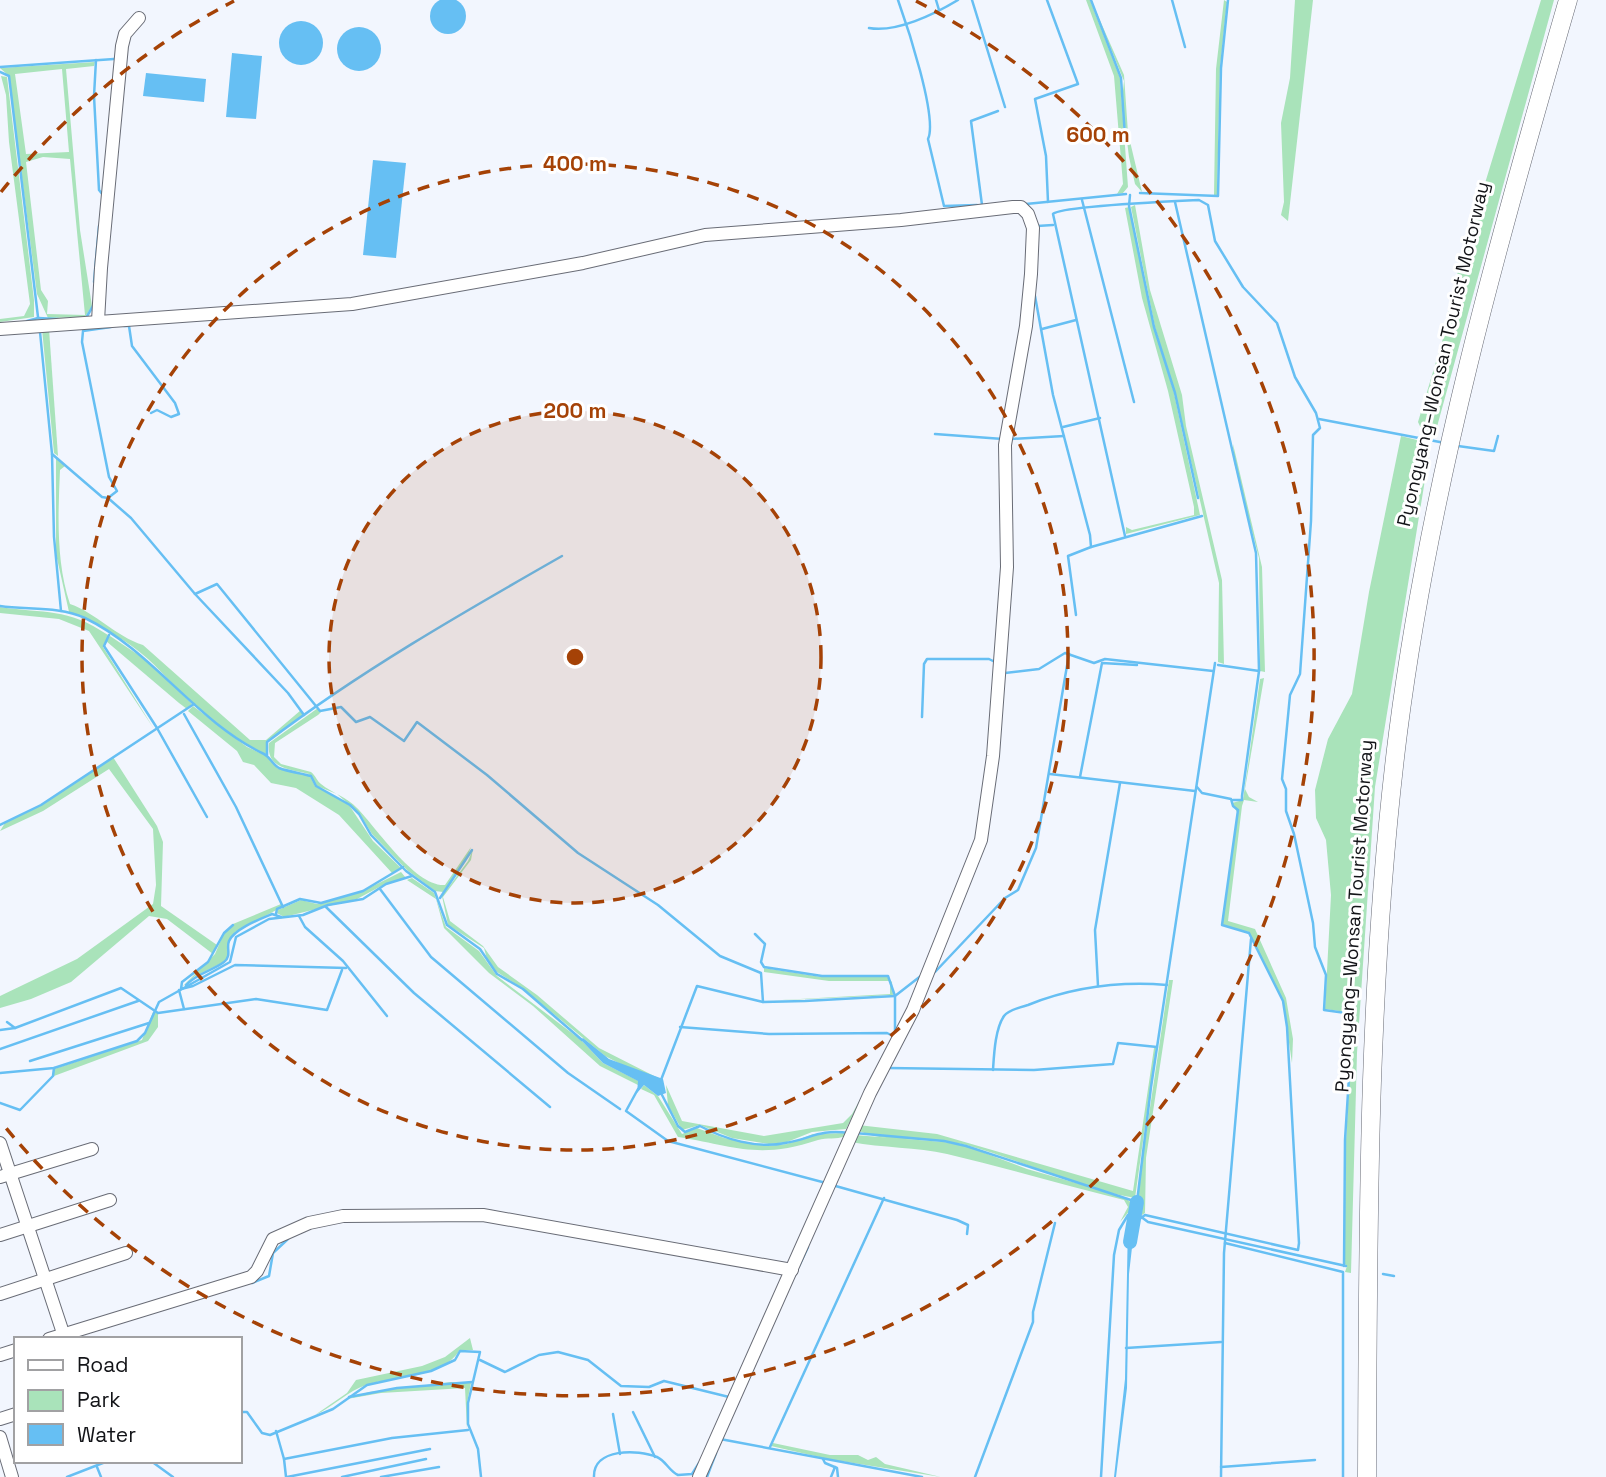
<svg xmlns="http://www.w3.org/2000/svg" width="1606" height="1477" viewBox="0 0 1606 1477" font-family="'Space Grotesk',sans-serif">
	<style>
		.green { fill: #a9e3ba; fill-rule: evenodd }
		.water { fill: #66bff3 }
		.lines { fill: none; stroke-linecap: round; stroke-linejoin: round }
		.stream { stroke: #66bff3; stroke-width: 2.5 }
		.river { stroke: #66bff3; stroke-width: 14 }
		.minor-casing { stroke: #696c76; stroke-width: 14 }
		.highway-casing { stroke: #696c76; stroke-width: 19 }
		.minor { stroke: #fff; stroke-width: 12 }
		.highway { stroke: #fff; stroke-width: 18 }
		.ring { fill: none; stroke: #a54206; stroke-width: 3.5; stroke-dasharray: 12 9 }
		.labels { text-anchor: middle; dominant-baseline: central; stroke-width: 6; stroke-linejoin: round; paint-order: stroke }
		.street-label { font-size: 19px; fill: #131418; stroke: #fff }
		.centre { fill: #a54206; stroke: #fff; stroke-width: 3.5 }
		.ring-label { font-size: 21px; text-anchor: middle; font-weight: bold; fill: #a54206; stroke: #fff; stroke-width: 6; stroke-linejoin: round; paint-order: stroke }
	</style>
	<rect width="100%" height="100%" fill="#f2f6fe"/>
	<!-- green -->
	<g class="green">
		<path d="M1086 0H1090L1120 78 1128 187 1123 193 1117 194 1123 184 1114 76Z"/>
		<path d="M1091 0 1124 75 1128 133 1142 192 1135 184 1129 157 1122 101 1124 81Z"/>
		<path d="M1224 0 1227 2 1220 68 1217 195H1214L1216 69Z"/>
		<path d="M1295 0H1313L1288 221 1281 215 1284 202 1281 123 1290 78Z"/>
		<path d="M1541 0H1554L1435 434 1429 433 1430 440 1426 439 1418 422 1444 335 1453 288Z"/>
		<path d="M95 62 94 66 66 69 80 230 92 306 85 317 48 318 37 294 9 76 0 68ZM62 69 69 152 26 154 15 74ZM43 157 70 159 85 315 47 314 48 301 41 290 26 162Z"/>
		<path d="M1 76 7 77 34 300V317L0 322V319L24 316 30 304 9 142 6 95Z"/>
		<path d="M1135 205 1150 290 1182 395 1186 426 1222 580 1224 664 1218 662 1219 583 1175 392 1155 327 1131 207Z"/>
		<path d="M1129 207 1154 327 1174 393 1200 515 1126 534V527L1132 530 1194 515V507L1168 391 1142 298 1125 208Z"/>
		<path d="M42 329H49L58 456 54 453Z"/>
		<path d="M1401 436 1429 443 1427 448 1430 449 1375 787 1357 1053 1351 1273 1345 1272 1347 1266 1344 1263 1346 1140 1353 1013 1325 1009 1331 895 1326 840 1316 818 1315 790 1328 739 1352 694 1369 592Z"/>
		<path d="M1233 444 1262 567 1265 672 1260 671 1259 558 1234 462Z"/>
		<path d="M56 458 65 466 60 470C58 515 56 562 70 604 96 613 115 636 143 645L250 740H266L301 710 303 715 267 742 266 754C220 738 183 692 148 659 127 640 95 622 69 612L56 554Z"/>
		<path d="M0 607C46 614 66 607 108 635L103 647 154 729 89 631 59 619 0 613Z"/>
		<path d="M110 636 149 662 192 704 187 709 179 703 106 641Z"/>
		<path d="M1264 678 1245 789 1249 797 1258 802 1244 800 1242 806 1228 921 1255 929 1286 998 1293 1039 1292 1063 1283 1001 1249 932 1224 926 1222 923 1238 814 1232 803 1243 800 1260 679Z"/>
		<path d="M193 706 247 747 267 756 277 768 310 776 315 786 349 805 373 841 401 868 392 873 339 815 296 788 271 783 254 765 243 762 237 751 188 711Z"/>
		<path d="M318 708 321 712 318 715 275 743 274 757 281 764 311 772C316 776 317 781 321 784 332 793 347 797 357 808 376 827 415 887 445 885L471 847 466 861 443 892 435 891 407 870 372 834 359 813 337 794 317 786 309 774C288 769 266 768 269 743Z"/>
		<path d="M113 757 157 826 163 842 161 906 217 945 213 954 167 919 149 916 71 982 31 999 0 1008V996L77 959 153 904 156 885 153 829 109 769 43 811 0 831 5 823 42 805Z"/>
		<path d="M473 849 471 860 443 897 450 921 483 946 498 967 537 995 599 1048 660 1079 634 1071 605 1056 522 988 497 972 487 959 484 948 448 925 442 896 468 861Z"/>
		<path d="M401 872 406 878 385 884 357 899 284 917 277 913 278 910 301 900 317 904 363 891Z"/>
		<path d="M412 878 434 893 446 927 479 951 497 976 581 1040 603 1063 639 1081 638 1085 600 1066 533 1006 489 973 444 928 436 899 407 880Z"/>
		<path d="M281 904 282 907 235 932 228 941V956L224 962 195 976 181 988 215 954 224 933 233 924Z"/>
		<path d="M764 968 822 977H887L892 982 893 995 764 1001 890 994V981H829L764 972Z"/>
		<path d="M1169 980H1173L1146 1158 1145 1213 1142 1215 1138 1199 1144 1148Z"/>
		<path d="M153 1012 158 1013V1027L148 1041 54 1076V1069L142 1040Z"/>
		<path d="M1154 1048H1156L1135 1198C1077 1188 1022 1160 966 1145 931 1136 892 1145 859 1131L858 1125 937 1134 1133 1191Z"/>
		<path d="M871 1080 846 1129 812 1132 787 1142 769 1144 732 1138 700 1125 682 1130 668 1105 666 1085 682 1121 764 1136 843 1123 852 1114Z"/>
		<path d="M644 1085 658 1096 682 1134 697 1128 724 1138 769 1146 787 1144 813 1134 845 1133V1136C836 1140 827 1137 818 1140 758 1160 735 1146 678 1137L654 1095 641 1089Z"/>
		<path d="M854 1135 944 1142 966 1146 1027 1169 1122 1196 1132 1203 1133 1207 1120 1222 1128 1207 1124 1200C1064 1185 1006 1168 947 1154 917 1147 882 1148 851 1142Z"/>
		<path d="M470 1338 473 1350H460C440 1380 396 1375 366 1385 348 1391 333 1407 315 1415L347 1393 356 1380 422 1366 445 1357Z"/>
		<path d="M451 1382 471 1383 467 1403V1429L465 1388 381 1393 347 1399 369 1392Z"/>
		<path d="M773 1443 830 1455H858L868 1460 876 1457 885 1464 941 1477 828 1459 771 1446Z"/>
	</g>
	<!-- water -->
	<g class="water">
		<circle cx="448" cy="16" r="18"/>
		<circle cx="301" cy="43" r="22"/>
		<circle cx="359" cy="49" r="22"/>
		<path d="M232 53 262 56 256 119 226 117Z"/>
		<path d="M146 73 206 79 204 102 143 96Z"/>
		<path d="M373 160 406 163 396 258 363 255Z"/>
		<path d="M583 1038 609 1059 663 1079 666 1093 658 1096 644 1085 637 1093 638 1081 603 1063 581 1040Z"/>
		<path d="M1128 1222 1140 1224 1134 1230 1129 1274 1127 1388 1116 1477H1114L1125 1379Z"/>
	</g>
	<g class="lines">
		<!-- stream -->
		<g class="stream">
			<path d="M898 0C907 25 938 118 928 139L944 206 977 205"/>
			<path d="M936 0 939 10"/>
			<path d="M972 0 1005 107"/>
			<path d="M1047 0 1078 84 1035 99 1046 156 1048 202"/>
			<path d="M1091 0 1121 78 1125 136"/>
			<path d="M1172 0 1185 47"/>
			<path d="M869 28C896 33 935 14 958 0"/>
			<path d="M96 60 94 96 99 190 103 195"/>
			<path d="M0 67 114 59"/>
			<path d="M0 72 9 76 38 317"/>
			<path d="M1140 193 1218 196 1221 68 1228 0"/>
			<path d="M1130 195 1129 206 1154 327 1175 393 1198 498"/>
			<path d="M1082 200 1134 402"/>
			<path d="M1175 202 1256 553 1259 671 1218 665"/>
			<path d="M1026 204 1126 194"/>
			<path d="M982 205 971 121 998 111"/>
			<path d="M1037 226 1053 225"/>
			<path d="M94 282 99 226"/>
			<path d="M1035 296 1053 395 1090 535 1091 547 1068 556 1076 615"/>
			<path d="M86 318 93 306"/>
			<path d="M27 321 38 318 58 319"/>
			<path d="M124 326H129L132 346 175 403 179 414 171 417 157 410 151 413"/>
			<path d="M1042 329 1076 320"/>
			<path d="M40 332 52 454 54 537 61 611"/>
			<path d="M1319 419 1445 443"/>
			<path d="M1063 427 1100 418"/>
			<path d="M935 434 1003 439"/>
			<path d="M1011 439 1064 436"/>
			<path d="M1458 446 1494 451 1498 436"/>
			<path d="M52 454 102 497 108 498 117 491 109 477 82 342 83 331 111 327"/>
			<path d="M108 498 131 518 195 594 217 584 320 711 341 707 356 722 370 717 404 741 417 722 487 775 578 853 658 905 720 956 761 973 763 1002"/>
			<path d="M1125 536 1053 214C1061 206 1179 201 1199 200L1208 205 1215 241 1243 287 1277 323 1295 377 1316 413 1320 428 1313 435 1311 521 1300 674 1290 695 1282 779 1286 789V811L1294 834 1313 923 1315 947 1326 975 1324 1010 1353 1014 1345 1140 1344 1266"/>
			<path d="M1091 547 1202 516"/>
			<path d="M195 594 288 693 304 715"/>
			<path d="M0 606C28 610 59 606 85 618 153 651 195 721 264 754 270 757 273 765 279 768 289 772 301 773 311 776L316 786 350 805 359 814 371 835 406 871 435 892 447 925 480 949 497 974 523 989 582 1040"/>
			<path d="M109 635 104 646 157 728 207 817"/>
			<path d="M1005 673 1039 669 1065 653 1094 663 1105 659 1213 671"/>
			<path d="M184 714 236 807 283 907"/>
			<path d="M922 717 924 664 927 659H989L995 662"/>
			<path d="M267 755V742C359 672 462 613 562 556"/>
			<path d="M1050 774 1195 791"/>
			<path d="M1080 777 1102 663 1137 665"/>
			<path d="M1233 800H1242V796L1259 671"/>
			<path d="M0 825 41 805 194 704"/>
			<path d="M380 889 431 957 568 1073 620 1109"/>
			<path d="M440 898 472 850"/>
			<path d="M326 907 414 993 550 1107"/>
			<path d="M276 914 277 909 300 899 321 903 363 891 403 867"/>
			<path d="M299 916 305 927 343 961 387 1016"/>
			<path d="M233 925 224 933 208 962 182 982 181 989 193 986 235 965 346 968"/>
			<path d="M755 934 765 944 761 962 764 967 822 976H888L895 996V1032"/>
			<path d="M935 972 1005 898 1018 890 1036 848 1069 654"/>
			<path d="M186 985C197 973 212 971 224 962 232 956 226 948 229 941 234 929 260 919 272 914L281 917"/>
			<path d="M1098 986 1095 930 1120 783"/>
			<path d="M179 990 184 1009"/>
			<path d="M7 1022 15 1028"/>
			<path d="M680 1027 769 1034 887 1033 893 1036"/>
			<path d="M0 1030 15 1028 121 988 158 1013 256 999 327 1010 342 970"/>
			<path d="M0 1049 138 1001"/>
			<path d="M30 1061 149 1023"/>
			<path d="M887 1068 1034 1070 1113 1064 1118 1043 1157 1047"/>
			<path d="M993 1070C994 1055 995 1029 1004 1016 1008 1010 1021 1007 1028 1005 1073 987 1118 981 1167 985"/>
			<path d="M0 1073 54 1068 137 1041 145 1033 159 1002 230 962 236 937 269 919 303 915 328 905 363 899 386 884 412 876"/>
			<path d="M661 1080 697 986 763 1002 805 1001 895 996 922 975"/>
			<path d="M638 1089 626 1111 668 1141 826 1183"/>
			<path d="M661 1093 678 1126 685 1132 700 1126C724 1139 757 1149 785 1143 811 1139 818 1129 849 1133"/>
			<path d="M0 1103 20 1110 53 1076 54 1068"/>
			<path d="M855 1133 944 1141 966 1146 1137 1202 1151 1087 1215 663"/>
			<path d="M832 1185 957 1220 968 1225 967 1234"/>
			<path d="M1141 1218 1145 1215 1298 1250 1299 1243 1287 1027 1283 1001 1249 933 1222 925 1238 810 1233 806 1231 799 1202 793 1197 787"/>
			<path d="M1225 1243 1343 1272V1477"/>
			<path d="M799 1266 808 1247"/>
			<path d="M1383 1274 1394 1276"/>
			<path d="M252 1283 269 1276 273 1253 288 1239"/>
			<path d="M1126 1348 1221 1342"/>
			<path d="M480 1360 505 1372 539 1355 558 1352 588 1360 621 1386 649 1387 664 1381 729 1397"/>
			<path d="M349 1397 397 1388 472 1382"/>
			<path d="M240 1412H247L262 1433 270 1435 333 1409 367 1385 431 1371 455 1360 460 1351 480 1352 468 1403V1424L478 1449 481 1477"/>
			<path d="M633 1412 655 1457"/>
			<path d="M613 1414 620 1454"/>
			<path d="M276 1431 284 1459 286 1477"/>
			<path d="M720 1439 922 1477"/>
			<path d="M770 1447 884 1198"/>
			<path d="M284 1459 392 1438 468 1430"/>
			<path d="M823 1459 825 1463 837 1468 838 1477"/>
			<path d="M151 1461 173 1477"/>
			<path d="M97 1467 101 1477"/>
			<path d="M1221 1467 1315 1460"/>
			<path d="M67 1477 108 1461"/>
			<path d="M287 1477 430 1449"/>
			<path d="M342 1477 426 1459"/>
			<path d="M381 1477 439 1467"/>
			<path d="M594 1477C593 1448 638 1449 657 1457 666 1461 669 1471 678 1475L692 1474 699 1463"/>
			<path d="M707 1477 716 1453"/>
			<path d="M831 1477 835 1467"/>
			<path d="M975 1477 1033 1322V1312L1055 1223"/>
			<path d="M1101 1477 1114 1255 1119 1230 1128 1215 1136 1213 1148 1222 1346 1266"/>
			<path d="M1221 1477 1224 1253 1251 939"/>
		</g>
		<!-- river -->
		<path class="river" d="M1130 1242 1137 1202"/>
		<!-- minor casing -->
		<g class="minor-casing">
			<g id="minor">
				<path d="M98 321 101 268 122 46 125 34 139 18"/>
				<path d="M0 329 352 304 583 263 705 235 901 220 1013 207H1021L1028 214 1033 228 1031 274 1026 326 1005 445 1007 567 993 756 981 840 913 1010 870 1093 699 1477"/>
				<path d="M0 1143 65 1339"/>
				<path d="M0 1177 92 1149"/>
				<path d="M0 1235 110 1200"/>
				<path d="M0 1294 126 1253"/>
				<path d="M49 1339 251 1277 257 1271 273 1239 309 1223 343 1216 483 1215 792 1270"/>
				<path d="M0 1355 16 1350"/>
				<path d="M0 1419 16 1414"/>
				<path d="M0 1437 12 1477"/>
			</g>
		</g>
		<!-- highway casing -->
		<g class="highway-casing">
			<path id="highway" d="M1367 1477C1368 1228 1367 980 1398 733 1430 483 1498 241 1568 0"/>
		</g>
		<!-- minor -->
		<use href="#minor" class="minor"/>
		<!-- highway -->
		<use href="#highway" class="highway"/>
	</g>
	<!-- distance rings -->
	<circle cx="575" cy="657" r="246" fill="#a54206" fill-opacity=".12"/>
	<g class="ring">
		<circle cx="575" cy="657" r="246"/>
		<circle cx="575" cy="657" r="493"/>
		<path d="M1 192A739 739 0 0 1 234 1M916 1A739 739 0 1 1 1 1122"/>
	</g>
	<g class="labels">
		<!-- street labels -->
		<g class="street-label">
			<text transform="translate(1443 354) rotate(-77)">Pyongyang–Wonsan Tourist Motorway</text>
			<text transform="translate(1354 916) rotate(-86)">Pyongyang–Wonsan Tourist Motorway</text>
		</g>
	</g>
	<circle cx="575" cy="657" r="10" class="centre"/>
	<g class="ring-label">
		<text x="1098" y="142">600 m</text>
		<text x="575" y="171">400 m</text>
		<text x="575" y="418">200 m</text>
	</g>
	<!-- legend -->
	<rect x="14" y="1337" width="228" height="126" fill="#ffffff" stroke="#a1a1a3" stroke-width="2"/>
	<rect x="28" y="1360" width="35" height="10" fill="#ffffff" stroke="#a1a1a3" stroke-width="2"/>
	<text x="77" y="1372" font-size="21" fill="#131418">Road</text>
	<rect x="28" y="1390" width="35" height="21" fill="#a9e3ba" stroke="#a1a1a3" stroke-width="2"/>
	<text x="77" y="1407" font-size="21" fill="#131418">Park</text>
	<rect x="28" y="1424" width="35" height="21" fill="#66bff3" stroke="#a1a1a3" stroke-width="2"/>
	<text x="77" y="1442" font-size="21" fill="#131418">Water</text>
</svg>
